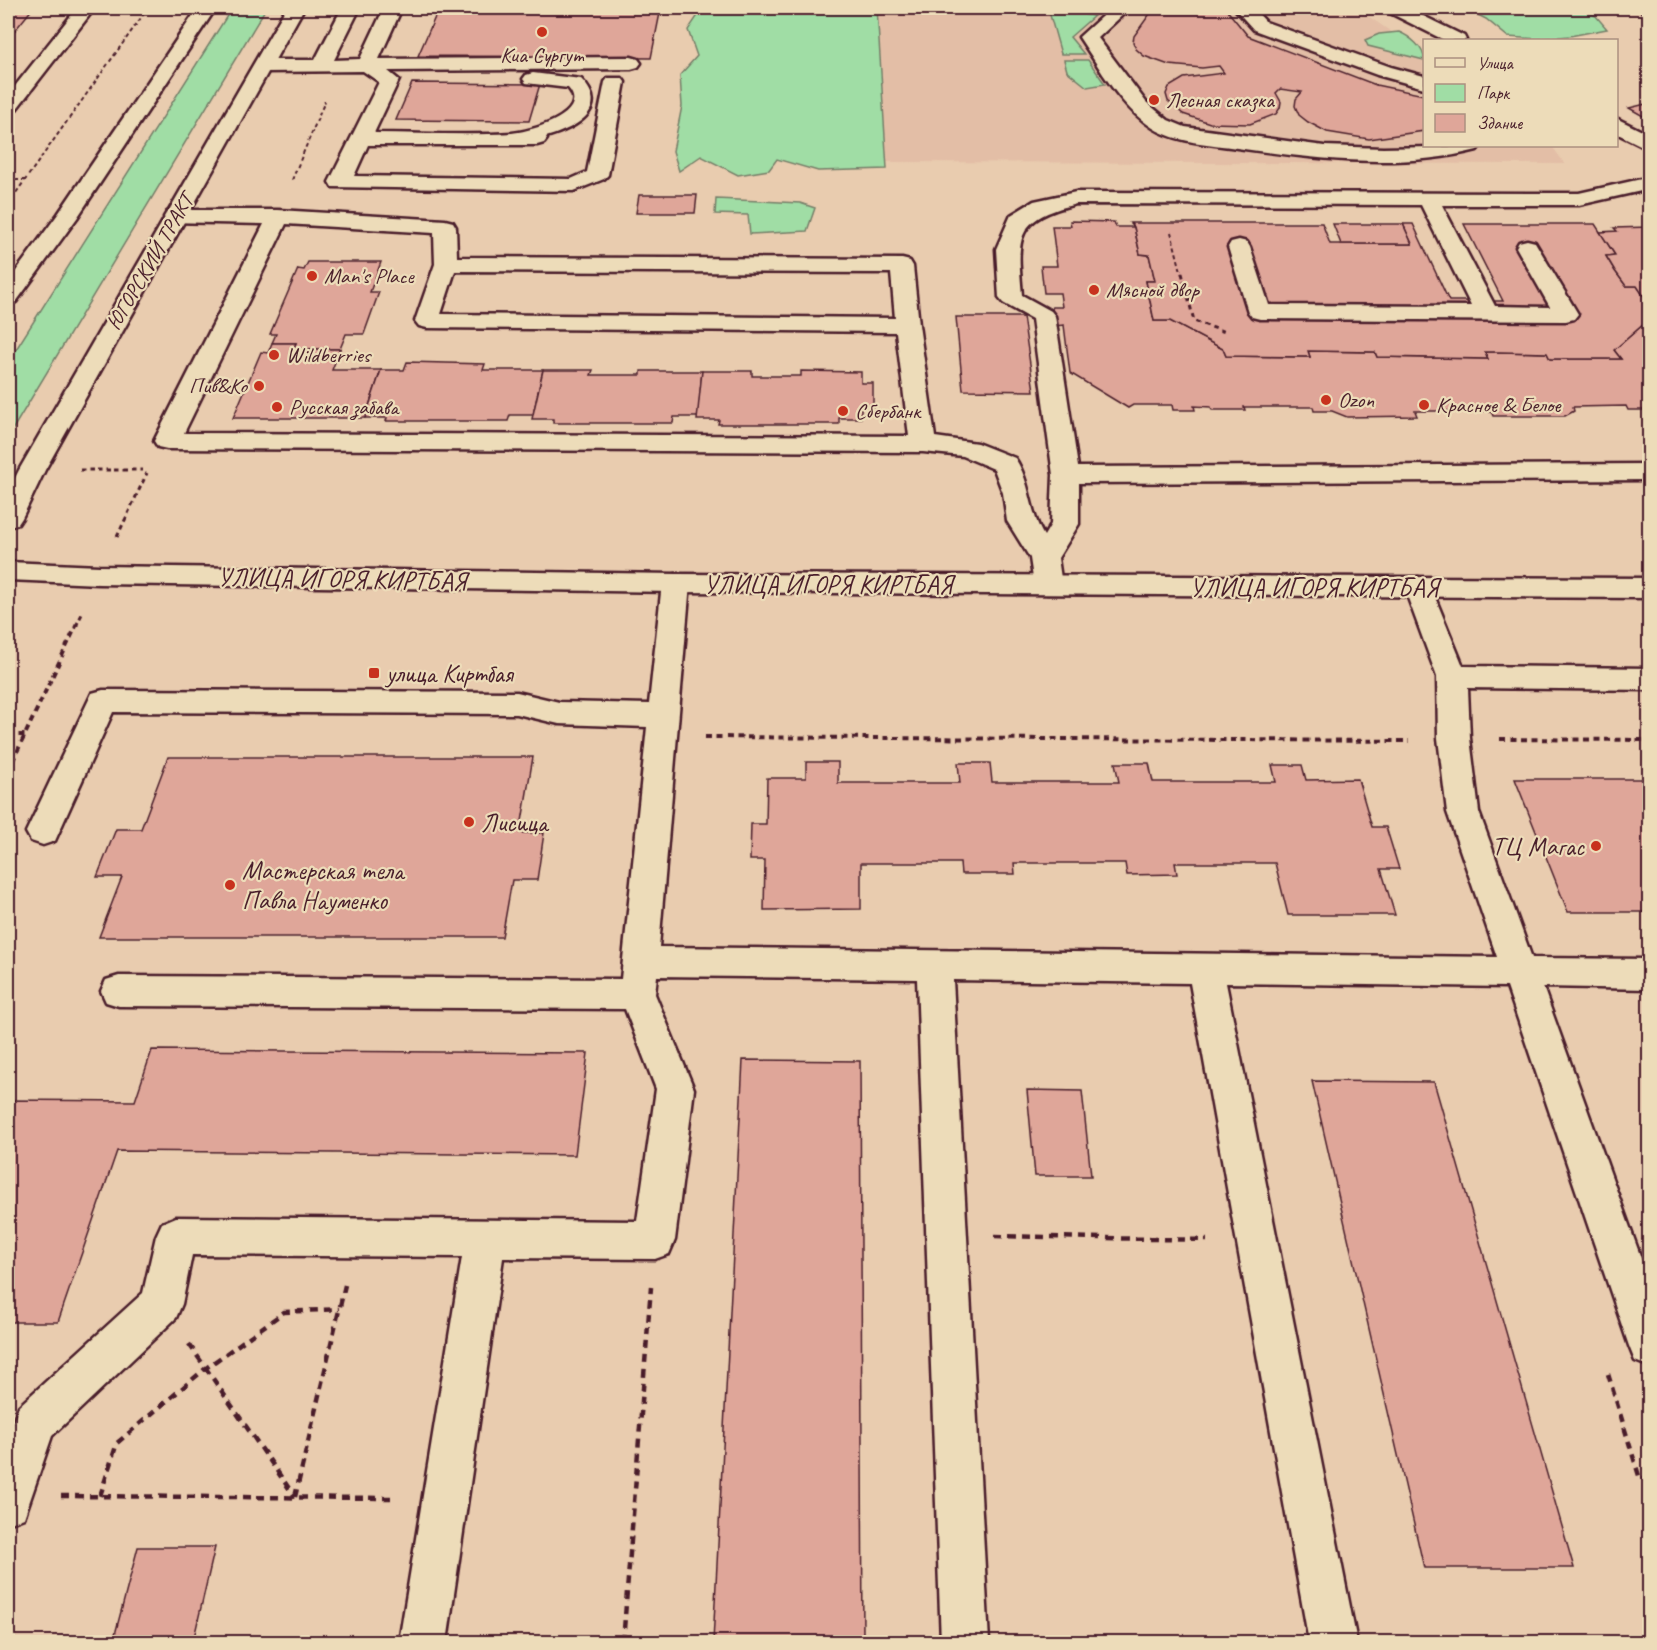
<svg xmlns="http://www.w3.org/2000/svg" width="1657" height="1650" viewBox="0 0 1657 1650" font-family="Caveat,sans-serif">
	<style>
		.built { fill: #e3bea6 }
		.green { fill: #a0dda5; stroke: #757e68; stroke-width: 1.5 }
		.building { fill: #dfa699; stroke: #4a1f2b; stroke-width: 1.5 }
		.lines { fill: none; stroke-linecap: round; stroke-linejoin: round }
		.minor-casing { stroke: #4a1f2b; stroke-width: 5 }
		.major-casing { stroke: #4a1f2b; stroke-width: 5 }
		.path-far3 { stroke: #4a1f2b; stroke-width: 2; stroke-dasharray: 4 3; stroke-linecap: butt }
		.path-far2 { stroke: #4a1f2b; stroke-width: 3; stroke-dasharray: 4.5 4; stroke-linecap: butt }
		.path-far1 { stroke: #4a1f2b; stroke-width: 4; stroke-dasharray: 6 4.5; stroke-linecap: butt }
		.path { stroke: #4a1f2b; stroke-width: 4.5; stroke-dasharray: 8 6; stroke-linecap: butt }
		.minor { fill: #eddcb9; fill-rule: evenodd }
		.major { fill: #eddcb9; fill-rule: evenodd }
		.poi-dot { fill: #c8321e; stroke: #eddcb9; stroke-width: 2 }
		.labels { text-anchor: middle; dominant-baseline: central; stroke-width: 4.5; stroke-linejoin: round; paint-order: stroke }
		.far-poi-label { font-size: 22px; fill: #4a1f2b; stroke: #eddcb9; text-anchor: start }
		.far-street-label { font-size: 22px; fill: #4a1f2b; stroke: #eddcb9 }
		.street-label { font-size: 26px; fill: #4a1f2b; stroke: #eddcb9 }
		.poi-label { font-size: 26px; fill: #4a1f2b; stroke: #eddcb9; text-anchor: start }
	</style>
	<rect width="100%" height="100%" fill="#e9ccaf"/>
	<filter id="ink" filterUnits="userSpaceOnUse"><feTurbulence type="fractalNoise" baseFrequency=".0167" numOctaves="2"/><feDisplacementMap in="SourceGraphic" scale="12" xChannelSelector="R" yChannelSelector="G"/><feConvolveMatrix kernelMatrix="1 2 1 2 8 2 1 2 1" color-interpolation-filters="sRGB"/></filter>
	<g filter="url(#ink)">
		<!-- built -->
		<path class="built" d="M877 8H1356L1424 54V146H1552L1565 164 887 162Z"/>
		<!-- green -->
		<g class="green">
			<path d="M232 8H266L8 437V362Z"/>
			<path d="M703 8H877L887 169 818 171 777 159 769 170 738 175 701 156 679 171 673 151 682 106 680 75 697 56 688 30Z"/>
			<path d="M1048 8 1094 16 1070 37 1084 54H1061Z"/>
			<path d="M1464 8H1578L1596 16 1607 29 1570 36 1538 39 1508 37 1486 19Z"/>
			<path d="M1399 32C1409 36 1425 48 1424 60L1368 46 1365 40 1379 34Z"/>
			<path d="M1064 60H1088L1105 84 1087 87 1067 71Z"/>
			<path d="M716 199 800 203 815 208 807 231 750 234 748 215 715 214Z"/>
		</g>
		<!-- building -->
		<g class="building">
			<path d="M8 8H33L8 39Z"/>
			<path d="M439 8H661L651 58 418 56Z"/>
			<path d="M1154 8 1226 9 1248 36 1376 85 1424 95V131L1369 139 1327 132 1308 122 1299 115 1295 106 1296 99 1302 92 1280 89 1276 93 1281 102 1280 108 1276 114 1250 124 1210 123 1183 114 1168 101 1166 94 1169 87 1184 78 1224 73 1219 66 1202 68 1169 65 1144 56 1136 49 1133 42 1134 36Z"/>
			<path d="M412 83 540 84 529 121 396 120Z"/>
			<path d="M1650 103V120L1629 108Z"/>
			<path d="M639 195H697L695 213H636Z"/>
			<path d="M1070 221 1114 222 1116 227H1134L1140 254 1149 255 1152 267 1155 281H1146L1154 321H1170L1223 349 1226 356 1310 357 1308 351 1375 352 1377 357 1488 359 1485 352H1500L1547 353 1550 359H1621L1614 350 1645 323H1650V410H1628L1626 406 1573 407 1574 411 1565 416H1493L1491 411H1415L1417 416 1347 417 1332 411H1314L1313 407H1244L1245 410H1212L1211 407 1194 406 1195 410H1173L1172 405H1133L1128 408 1070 373 1064 325 1054 326 1052 307H1062L1060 293H1044L1041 266H1057L1052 226H1071Z"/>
			<path d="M1130 223H1322L1330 244H1412L1403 224H1413L1449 301H1503L1464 224H1595L1615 255 1606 256 1615 271 1626 286H1637L1650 305V323H1645L1614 350 1621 359H1550L1547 353 1500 352H1485L1488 359 1377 357 1375 352 1308 351 1310 357 1226 356 1223 349 1170 321H1154L1146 281H1155L1149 255 1140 254 1134 227Z"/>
			<path d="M1333 224H1403L1412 244H1341Z"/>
			<path d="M1650 227V305L1637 286H1626L1615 271 1606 256 1615 255 1600 232 1617 231 1614 228Z"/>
			<path d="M308 262H381L370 292H379L364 334H346L340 349H293L296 343H272L276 334H270L298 269 304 270Z"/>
			<path d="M956 317H1023L1034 391 963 390Z"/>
			<path d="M272 343H296L293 349H340L332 370H381L365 418H233L261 352 268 353Z"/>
			<path d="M407 362 485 364 483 370H543L533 415H510L508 421H386L387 418H365L381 370H404Z"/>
			<path d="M543 370H593L591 375H641V371H702L698 417H674L673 423H553V419H532Z"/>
			<path d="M702 371H752V376H801V371L861 372V383H873V407H861V418H839V424H718L719 420H697Z"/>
			<path d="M168 757H533L520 833H544L537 880H512L502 937H99L122 877H97L116 829H141Z"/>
			<path d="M806 762H838V783H960L958 763H990L992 782H1119L1115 763H1149L1153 782H1276L1272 765H1302L1306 780 1358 779 1372 827H1386L1399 869H1381L1395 915H1288L1275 863H1175L1177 874 1127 875 1125 863H1014L1015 874H961L960 863H861V909L764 910 765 860H750L751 824H766L767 778H806Z"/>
			<path d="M1515 779H1650V912H1568Z"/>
			<path d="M152 1050 588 1053 575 1155 117 1151 58 1322H8V1100L135 1101Z"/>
			<path d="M743 1060 860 1061 863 1642H713Z"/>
			<path d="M1312 1081 1434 1082 1574 1568H1424Z"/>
			<path d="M1027 1090 1082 1091 1091 1176H1035Z"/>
			<path d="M138 1547H215L193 1642H113Z"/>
		</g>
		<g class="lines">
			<!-- minor casing -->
			<g class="minor-casing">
				<g id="minor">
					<path d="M77 8H95L15 111 8 113V95Z"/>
					<path d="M342 8H360L334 60 360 59 384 8H402L379 59 631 57 638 59 641 63 638 67 631 69 388 71 399 80 374 133C419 133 466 136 512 133 529 132 592 114 568 88L526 83 523 79 526 75 533 73 581 79C612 110 574 129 546 137L547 139 544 143 537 145H368L354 176 571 179 587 172 605 82 608 78H622L625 82 608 175 604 179 574 191 332 187 329 182 379 82 363 71 264 72 257 70 254 66 257 62 264 60H315Z"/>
					<path d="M1111 8H1130L1098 38 1146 102 1168 120 1185 127 1324 146 1383 148 1480 146 1477 150C1399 170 1316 159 1237 148 1210 144 1177 143 1153 128 1120 107 1100 68 1079 37Z"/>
					<path d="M1234 8H1253L1266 22 1391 67 1424 76V88L1377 75 1254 30Z"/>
					<path d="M1385 8H1407L1464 36 1466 40H1444L1388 12Z"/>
					<path d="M1640 8H1650V13L1643 12Z"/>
					<path d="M1616 118 1650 135V150L1616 133Z"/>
					<path d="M1650 177V189L1579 205H1442L1495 306 1550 307 1516 247 1519 242 1527 240 1535 242 1538 247 1578 314 1574 319 1566 321 1260 319 1252 317 1248 312 1228 247 1231 242 1239 240 1247 242 1250 247 1269 305 1471 306 1421 205 1076 204C1014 219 1017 238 1022 295L1051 311 1055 316 1078 467 1650 464V480L1079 483V524L1058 558 1062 585 1058 592 1048 594 1038 592 1034 585 1030 558 1007 521 1003 493 994 469 963 456 923 452 167 449 158 447 154 441 264 224 167 222 164 217 167 212 175 210H278L445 220 453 222 456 227 457 257 902 259 910 261 913 266 919 325 935 437 977 443 1015 458C1031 482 1029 512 1044 536L1051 524 1053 475 1032 319 1003 303 999 298 996 249 1011 215 1034 201 1076 192 1579 193ZM286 224 434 233 435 264 415 321 419 326 427 328 896 332 909 436 184 433ZM455 271 891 273 895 318 441 314Z"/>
					<path d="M676 574 686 576 690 583 659 947 1497 957 1447 812 1438 738 1437 677 1404 587 1408 580 1418 577 1428 580 1463 666 1650 668V690L1468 688 1470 738 1479 812 1532 958 1650 959V989L1543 987 1650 1283V1367L1635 1361 1629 1346 1507 987 1226 983 1357 1642H1309L1190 983 953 980 989 1642H941L917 979 657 976 655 994 694 1089 675 1240 669 1254 655 1259 503 1258 447 1642H399L462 1257 192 1255 182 1304 176 1318 52 1436 24 1518 8 1524V1438L19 1406 143 1293 156 1236 162 1223 176 1217 637 1221 656 1089 625 1009 119 1006 106 1002 101 991 106 980 119 976 621 979 647 727 559 724 517 714 113 712 55 841 43 845 31 841 26 832 92 693 103 690 517 692 559 702 649 704 662 583 666 576Z"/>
				</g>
			</g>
			<!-- major casing -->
			<g class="major-casing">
				<g id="major">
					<path d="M198 8H216L77 218 16 302 8 304V282L58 214Z"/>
					<path d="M286 8H304L45 470 22 518 18 524 8 527V492L19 470Z"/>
					<path d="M8 562 99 566 676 574 1650 578V598L676 592 99 584 8 580Z"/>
				</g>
			</g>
			<!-- path-far3 -->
			<g class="path-far3">
				<path d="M8 180H25"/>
				<path d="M292 180 325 101"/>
				<path d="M8 204 148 8"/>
				<path d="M1171 232 1182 275"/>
			</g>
			<!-- path-far2 -->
			<g class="path-far2">
				<path d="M1182 273 1194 321 1225 332"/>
				<path d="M80 470H142"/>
				<path d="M117 537 147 473"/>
				<path d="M76 626 83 612"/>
			</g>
			<!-- path-far1 -->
			<g class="path-far1">
				<path d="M8 735H26"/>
				<path d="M705 737 1409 741"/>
				<path d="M1500 739 1650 740"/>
				<path d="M8 771 77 624"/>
			</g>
			<!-- path -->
			<g class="path">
				<path d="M995 1236 1207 1240"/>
				<path d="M189 1344 295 1497"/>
				<path d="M1608 1374 1640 1479H1650"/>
				<path d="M61 1496 393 1498"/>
				<path d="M100 1496 117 1443 206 1368 284 1312 339 1309"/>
				<path d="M295 1497 345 1285"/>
				<path d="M623 1642 651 1287"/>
			</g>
			<!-- minor -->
			<use href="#minor" class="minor"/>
			<!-- major -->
			<use href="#major" class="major"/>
		</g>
	</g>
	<!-- markers -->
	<g class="poi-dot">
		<circle cx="542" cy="32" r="6"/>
		<circle cx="1154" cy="100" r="6"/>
		<circle cx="312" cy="276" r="6"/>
		<circle cx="1094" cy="290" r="6"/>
		<circle cx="274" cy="355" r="6"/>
		<circle cx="259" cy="386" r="6"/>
		<circle cx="1326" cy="400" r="6"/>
		<circle cx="1424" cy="405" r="6"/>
		<circle cx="277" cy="407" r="6"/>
		<circle cx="843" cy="411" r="6"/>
		<rect x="368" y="667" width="12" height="12" rx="3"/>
		<circle cx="469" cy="822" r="6"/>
		<circle cx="1596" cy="846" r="6"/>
		<circle cx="230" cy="885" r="6"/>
	</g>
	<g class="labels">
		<!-- far-poi labels -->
		<g class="far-poi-label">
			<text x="542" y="55" text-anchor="middle">Киа Сургут</text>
			<text x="1166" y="100">Лесная сказка</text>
			<text x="324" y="276">Man's Place</text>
			<text x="1106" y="290">Мясной двор</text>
			<text x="286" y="355">Wildberries</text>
			<text x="247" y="386" text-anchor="end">Пив&amp;Ко</text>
			<text x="1338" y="400">Ozon</text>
			<text x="1436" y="405">Красное &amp; Белое</text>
			<text x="289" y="407">Русская забава</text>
			<text x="855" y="411">Сбербанк</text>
		</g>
		<!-- far-street labels -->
		<g class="far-street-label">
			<text transform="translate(150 262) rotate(-60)">ЮГОРСКИЙ ТРАКТ</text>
		</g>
		<!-- street labels -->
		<g class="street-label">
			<text transform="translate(342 579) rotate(1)">УЛИЦА ИГОРЯ КИРТБАЯ</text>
			<text x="828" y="584">УЛИЦА ИГОРЯ КИРТБАЯ</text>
			<text x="1314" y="587">УЛИЦА ИГОРЯ КИРТБАЯ</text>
		</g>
		<!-- poi labels -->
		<g class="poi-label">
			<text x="386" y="673">улица Киртбая</text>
			<text x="481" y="822">Лисица</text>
			<text x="1584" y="846" text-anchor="end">ТЦ Магас</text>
			<text x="242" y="870">Мастерская тела<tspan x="242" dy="30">Павла Науменко</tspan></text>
		</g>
	</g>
	<!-- margin -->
	<rect width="1657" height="1650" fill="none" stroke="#eddcb9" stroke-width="30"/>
	<rect x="15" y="15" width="1627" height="1620" fill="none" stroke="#4a1f2b" stroke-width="2" filter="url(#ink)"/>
	<!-- legend -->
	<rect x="1423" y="39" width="195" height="108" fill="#eddcb9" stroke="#ac9080" stroke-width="1.5"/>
	<rect x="1435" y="58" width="30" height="9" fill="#eddcb9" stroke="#ac9080" stroke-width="1.5"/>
	<text x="1477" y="69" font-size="18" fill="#4a1f2b">Улица</text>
	<rect x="1435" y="84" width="30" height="18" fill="#a0dda5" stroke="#ac9080" stroke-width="1.5"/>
	<text x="1477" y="99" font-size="18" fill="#4a1f2b">Парк</text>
	<rect x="1435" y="114" width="30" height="18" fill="#dfa699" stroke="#ac9080" stroke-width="1.5"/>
	<text x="1477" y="129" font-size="18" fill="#4a1f2b">Здание</text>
</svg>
